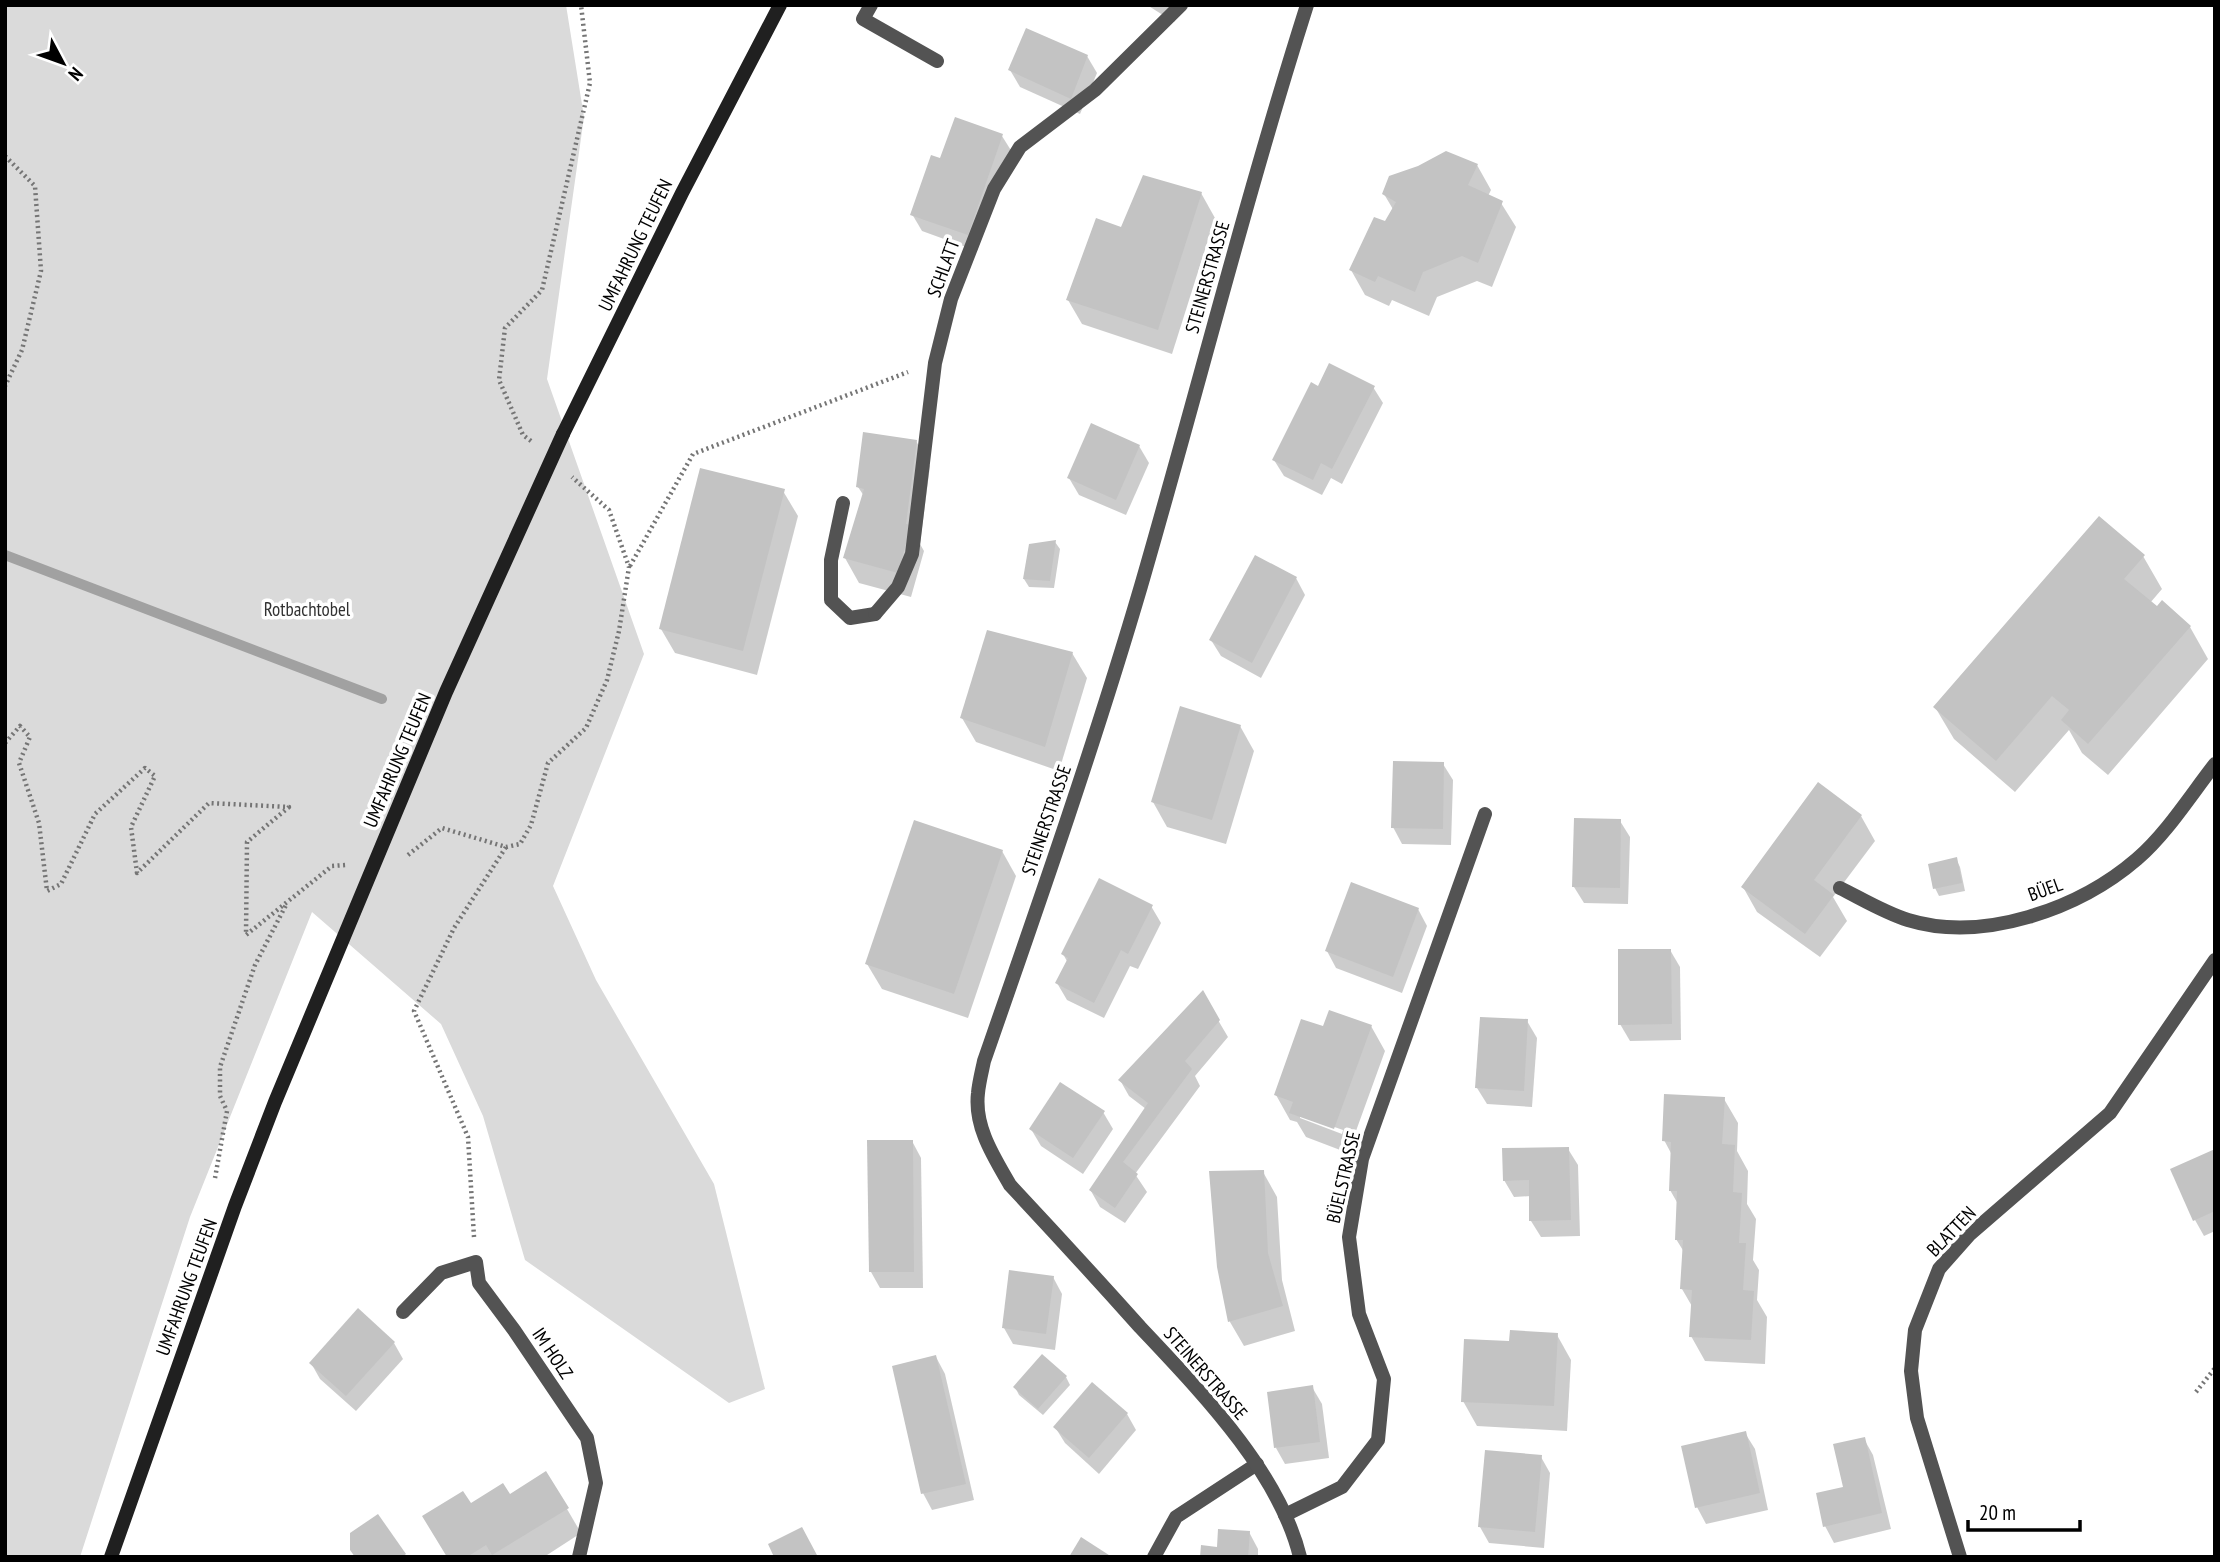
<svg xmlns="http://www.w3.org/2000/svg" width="2220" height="1562" viewBox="0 0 2220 1562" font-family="'PT Sans Narrow',sans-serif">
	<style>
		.green { fill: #dadada }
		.shadow { fill: #0003; fill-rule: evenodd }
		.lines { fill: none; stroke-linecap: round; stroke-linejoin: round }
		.stream { stroke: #a1a1a1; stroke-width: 10 }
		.building { fill: #c3c3c3 }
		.path { stroke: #757575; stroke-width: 4.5; stroke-dasharray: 2 3.5; stroke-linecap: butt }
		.service { stroke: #535353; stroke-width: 14 }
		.minor { stroke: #535353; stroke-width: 14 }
		.tertiary { stroke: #535353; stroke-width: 14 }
		.secondary { stroke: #202020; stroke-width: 14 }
		.secondary-bridge { stroke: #202020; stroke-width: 14 }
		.labels { text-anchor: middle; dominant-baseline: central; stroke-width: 7; stroke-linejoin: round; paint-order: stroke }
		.street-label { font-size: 19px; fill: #000; stroke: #fff }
		.park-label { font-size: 19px; fill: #313131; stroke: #fff }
	</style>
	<rect width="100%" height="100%" fill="#fff"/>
	<!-- green -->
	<path class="green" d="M5 5H566L584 117 547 379 644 654 553 886 596 980 714 1184 765 1389 729 1403 525 1260 483 1116 441 1024 312 912 190 1217 80 1557H5Z"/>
	<!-- shadow -->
	<g class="shadow">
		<path d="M1147 5H1185L1174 22Z"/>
		<path d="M1087 56 1097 73 1080 114 1020 87 1010 70Z"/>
		<path d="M1002 136 1012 152 977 251 922 231 912 214 941 160Z"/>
		<path d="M1477 165 1491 190 1488 196 1501 203 1516 227 1492 287 1477 281 1437 297 1429 316 1392 300 1389 306 1365 295 1351 270 1386 223 1394 211 1384 194Z"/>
		<path d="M1201 193 1215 218 1172 354 1082 324 1068 300 1122 229Z"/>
		<path d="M1373 387 1383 403 1342 484 1331 478 1322 495 1284 476 1274 460 1319 388Z"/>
		<path d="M916 441 930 466 920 544 924 551 911 597 859 583 845 558 864 496 858 487Z"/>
		<path d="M1139 446 1149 463 1126 515 1079 495 1069 478Z"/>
		<path d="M783 491 798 516 757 675 675 653 661 629Z"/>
		<path d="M1055 542 1060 549 1054 588 1029 587 1024 579 1031 546Z"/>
		<path d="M2143 556 2162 589 2150 603 2190 627 2208 659 2108 775 2082 753 2069 730 2015 792 1954 739 1935 707Z"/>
		<path d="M1296 578 1305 595 1261 678 1221 656 1211 640Z"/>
		<path d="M1072 653 1087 678 1059 771 976 742 962 718Z"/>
		<path d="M1240 726 1254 751 1226 844 1167 827 1153 802Z"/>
		<path d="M1443 764 1453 780 1451 845 1402 844 1393 827Z"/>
		<path d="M1861 816 1875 841 1833 897 1847 921 1820 957 1757 912 1743 887Z"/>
		<path d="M1620 821 1630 837 1628 904 1584 903 1574 887Z"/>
		<path d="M1002 851 1016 876 968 1018 882 989 867 964Z"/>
		<path d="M1956 859 1960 867 1965 891 1939 896 1935 888Z"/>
		<path d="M1151 906 1161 923 1138 969 1130 966 1104 1018 1067 1000 1057 983 1068 963 1063 954Z"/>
		<path d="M1418 909 1427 926 1402 993 1336 968 1327 951Z"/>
		<path d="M1670 950 1680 967 1681 1040 1630 1041 1620 1024Z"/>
		<path d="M1202 993 1228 1037 1195 1076 1200 1086 1135 1174 1147 1192 1125 1223 1100 1207 1091 1191 1146 1109 1129 1096 1120 1080Z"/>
		<path d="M1527 1021 1537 1038 1532 1107 1487 1104 1477 1088Z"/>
		<path d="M1371 1026 1385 1051 1348 1153 1306 1137 1297 1122 1290 1120 1276 1095 1324 1029ZM1300 1115 1343 1130 1342 1134 1300 1118Z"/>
		<path d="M1724 1099 1738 1123 1737 1151 1748 1171 1747 1204 1756 1219 1753 1260 1759 1270 1757 1300 1767 1317 1765 1364 1705 1361 1691 1336 1693 1308 1682 1289 1684 1252 1676 1239 1678 1204 1670 1190 1672 1155 1664 1140Z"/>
		<path d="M1103 1112 1113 1129 1083 1174 1041 1146 1031 1129Z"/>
		<path d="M912 1141 921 1158 923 1288H880L871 1272Z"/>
		<path d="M1568 1149 1578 1165 1580 1236 1541 1237 1531 1221V1196L1514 1197 1504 1180Z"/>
		<path d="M2215 1150V1231L2204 1236 2195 1220Z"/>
		<path d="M1263 1172 1277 1197 1282 1280 1295 1331 1244 1346 1230 1322 1219 1267Z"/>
		<path d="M1053 1277 1062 1294 1055 1350 1013 1344 1004 1328Z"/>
		<path d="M1557 1335 1571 1360 1567 1431 1477 1426 1463 1401 1511 1343Z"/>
		<path d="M394 1343 403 1359 356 1411 320 1379 311 1363Z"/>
		<path d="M936 1357 945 1374 974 1500 932 1510 923 1493Z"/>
		<path d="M1066 1377 1070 1385 1043 1415 1019 1395 1015 1387Z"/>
		<path d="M1312 1387 1322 1404 1329 1458 1285 1464 1276 1448Z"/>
		<path d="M1127 1414 1136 1430 1099 1474 1065 1443 1055 1427Z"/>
		<path d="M1745 1433 1755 1449 1768 1510 1706 1524 1697 1507Z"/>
		<path d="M1864 1439 1873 1455 1891 1529 1834 1543 1825 1526 1845 1488Z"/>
		<path d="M1541 1457 1550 1473 1544 1548 1489 1543 1480 1527Z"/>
		<path d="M509 1496 567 1509 581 1533 544 1557H448L470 1505Z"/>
		<path d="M1249 1532 1258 1549V1557H1202Z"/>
	</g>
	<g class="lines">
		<!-- stream -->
		<path class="stream" d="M5 555 382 699"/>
	</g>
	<!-- building -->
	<g class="building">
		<path d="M1026 28 1088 55 1071 99 1008 70Z"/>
		<path d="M955 117 1003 134 968 235 910 215 931 155 940 158Z"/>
		<path d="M1446 151 1478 164 1468 185 1503 201 1478 263 1462 256 1423 272 1415 292 1378 276 1375 282 1349 270 1374 217 1385 221 1396 202 1382 194 1389 176 1418 166Z"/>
		<path d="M1143 175 1202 192 1158 330 1066 300 1096 218 1121 227Z"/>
		<path d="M1329 363 1375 386 1332 469 1321 463 1313 480 1272 460 1311 382 1318 386Z"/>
		<path d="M1091 423 1140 445 1116 500 1067 478Z"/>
		<path d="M863 432 917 440 906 524 911 525 898 573 843 558 864 489 856 487Z"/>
		<path d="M700 468 785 489 743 651 659 629Z"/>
		<path d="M2099 516 2145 555 2124 579 2157 606 2162 600 2191 626 2088 744 2061 720 2069 710 2052 696 1996 761 1933 707Z"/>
		<path d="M1056 540 1050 581 1023 579 1029 544Z"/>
		<path d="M1255 555 1297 577 1252 663 1209 640Z"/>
		<path d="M987 630 1073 652 1045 747 960 718Z"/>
		<path d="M1180 706 1241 725 1212 820 1151 802Z"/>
		<path d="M1393 761 1444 762 1443 829 1391 828Z"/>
		<path d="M1818 782 1862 815 1814 880 1834 895 1805 934 1741 887Z"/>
		<path d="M1574 818 1621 819 1620 888 1572 887Z"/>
		<path d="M914 820 1003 850 954 994 865 964Z"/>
		<path d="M1957 857 1962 883 1933 889 1928 864Z"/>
		<path d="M1099 878 1153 905 1128 954 1121 950 1094 1003 1055 983 1068 958 1061 954Z"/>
		<path d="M1351 882 1419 908 1393 977 1325 951Z"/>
		<path d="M1618 949H1671L1672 1024 1618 1025Z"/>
		<path d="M1203 990 1220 1020 1185 1061 1192 1069 1123 1162 1138 1174 1115 1208 1089 1190 1148 1103 1118 1080Z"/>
		<path d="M1329 1010 1372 1025 1334 1129 1289 1113 1293 1102 1274 1095 1301 1019 1323 1026Z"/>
		<path d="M1480 1017 1528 1019 1524 1091 1475 1088Z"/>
		<path d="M1060 1082 1105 1111 1073 1158 1029 1129Z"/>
		<path d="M1664 1094 1725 1097 1722 1144 1735 1145 1733 1192 1742 1193 1739 1243H1746L1743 1290 1754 1291 1751 1340 1689 1337 1692 1290 1680 1289 1683 1240H1675L1677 1191H1669L1671 1142 1662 1141Z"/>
		<path d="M867 1140H913L914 1272H869Z"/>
		<path d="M1569 1147 1571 1220 1529 1221V1180L1503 1181 1502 1148Z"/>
		<path d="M2215 1149V1211L2193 1221 2170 1169Z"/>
		<path d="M1264 1170 1268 1253 1283 1306 1228 1322 1217 1267 1209 1171Z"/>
		<path d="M1009 1270 1054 1276 1046 1334 1002 1328Z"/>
		<path d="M358 1308 395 1342 346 1396 309 1363Z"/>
		<path d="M1510 1330 1558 1333 1554 1406 1461 1402 1464 1339 1509 1341Z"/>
		<path d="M1042 1354 1067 1376 1038 1409 1013 1387Z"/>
		<path d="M936 1355 966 1484 921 1494 892 1366Z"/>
		<path d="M1092 1382 1128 1413 1089 1458 1053 1427Z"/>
		<path d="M1313 1385 1320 1442 1274 1448 1267 1392Z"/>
		<path d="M1746 1431 1760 1493 1695 1508 1681 1446Z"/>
		<path d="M1865 1437 1882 1513 1823 1527 1816 1493 1843 1487 1833 1444Z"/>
		<path d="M1485 1450 1542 1455 1535 1532 1478 1527Z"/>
		<path d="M546 1471 569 1508 492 1555 486 1545 467 1557H447L422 1516 463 1491 471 1503 503 1483 510 1494Z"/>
		<path d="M378 1514 406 1554 402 1557H355L350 1550V1533Z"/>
		<path d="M802 1527 818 1557H774L768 1544Z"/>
		<path d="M1218 1529 1250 1531 1248 1557H1200L1201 1545 1217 1547Z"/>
		<path d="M1081 1537 1112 1557H1069Z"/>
	</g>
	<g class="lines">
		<!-- path -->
		<g class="path">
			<path d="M5 156 35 186 41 271 22 350 5 386"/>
			<path d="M531 441 523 435 499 380 505 328 542 290 590 83 581 5"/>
			<path d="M630 566 693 454 908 372"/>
			<path d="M5 743 20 726 30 737 19 763 39 823 47 891 61 884 95 814 145 768 155 776 131 827 137 873 209 803 289 807 247 842 246 935 332 866 346 865"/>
			<path d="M408 855 442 828 506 847 520 844 531 825 548 763 586 728 607 680 619 631 629 567 609 510 572 477"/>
			<path d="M215 1178 227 1111 220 1096V1067L255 965 286 905"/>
			<path d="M474 1237 468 1137 414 1011 454 928 506 847"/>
			<path d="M2196 1392 2215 1368"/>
		</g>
		<!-- service -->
		<g class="service">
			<path d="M871 5 863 19 937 61"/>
			<path d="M843 503 831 560V600L850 618 875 614"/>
			<path d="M1840 888C1862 899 1885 913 1908 920 1983 943 2079 909 2137 859 2167 833 2190 796 2215 764"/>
			<path d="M403 1312 441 1273 476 1262 479 1283 514 1330 587 1438 596 1483 579 1557"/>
			<path d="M1154 1557 1176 1517 1257 1464"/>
			<path d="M1960 1557 1917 1418 1911 1371 1915 1330 1939 1269 1969 1235 2110 1113 2215 960"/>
		</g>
		<!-- minor -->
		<g class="minor">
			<path d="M875 614 898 587 912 554 935 363 951 299 994 189 1020 147 1095 90 1181 5"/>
			<path d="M1285 1515 1342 1487 1378 1440 1384 1379 1359 1314 1349 1237 1362 1159 1485 814"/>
		</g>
		<!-- tertiary -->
		<path class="tertiary" d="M1300 1557C1279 1471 1199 1390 1140 1327 1097 1279 1054 1232 1010 1185 994 1157 974 1127 978 1093 979 1082 982 1071 984 1061 1039 903 1094 746 1141 586 1197 393 1246 197 1307 5"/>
		<!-- secondary -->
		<path class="secondary" d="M563 434 682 193 780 5"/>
		<!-- secondary-bridge -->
		<path class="secondary-bridge" d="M111 1557 235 1206 275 1102 446 692 563 434"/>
	</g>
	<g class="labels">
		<!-- street labels -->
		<g class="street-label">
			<text transform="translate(635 245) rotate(-64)">UMFAHRUNG TEUFEN</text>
			<text transform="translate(943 268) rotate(-70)">SCHLATT</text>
			<text transform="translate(1207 277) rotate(-74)">STEINERSTRASSE</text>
			<text transform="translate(397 760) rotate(-67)">UMFAHRUNG TEUFEN</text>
			<text transform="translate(1046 820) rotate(-71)">STEINERSTRASSE</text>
			<text transform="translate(2045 889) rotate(-20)">BÜEL</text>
			<text transform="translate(1343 1177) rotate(-77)">BÜELSTRASSE</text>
			<text transform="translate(1951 1231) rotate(-46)">BLATTEN</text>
			<text transform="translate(186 1287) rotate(-70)">UMFAHRUNG TEUFEN</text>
			<text transform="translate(553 1353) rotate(56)">IM HOLZ</text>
			<text transform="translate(1206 1373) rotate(49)">STEINERSTRASSE</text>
		</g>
		<!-- park labels -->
		<g class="park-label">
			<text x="307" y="609">Rotbachtobel</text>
		</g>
	</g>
	<!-- border -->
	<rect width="2220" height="1562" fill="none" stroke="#000000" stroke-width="14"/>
	<!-- north arrow -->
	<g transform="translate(63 63) rotate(131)" stroke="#ffffff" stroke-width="5" paint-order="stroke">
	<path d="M0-5L12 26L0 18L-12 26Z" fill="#000000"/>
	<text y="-10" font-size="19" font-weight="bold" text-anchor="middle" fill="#000000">N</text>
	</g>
	<!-- scale -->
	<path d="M1968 1520v10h112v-10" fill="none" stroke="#000000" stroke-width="3.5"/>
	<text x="1979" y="1520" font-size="21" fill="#000000" stroke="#ffffff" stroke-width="5" paint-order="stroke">20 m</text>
</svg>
